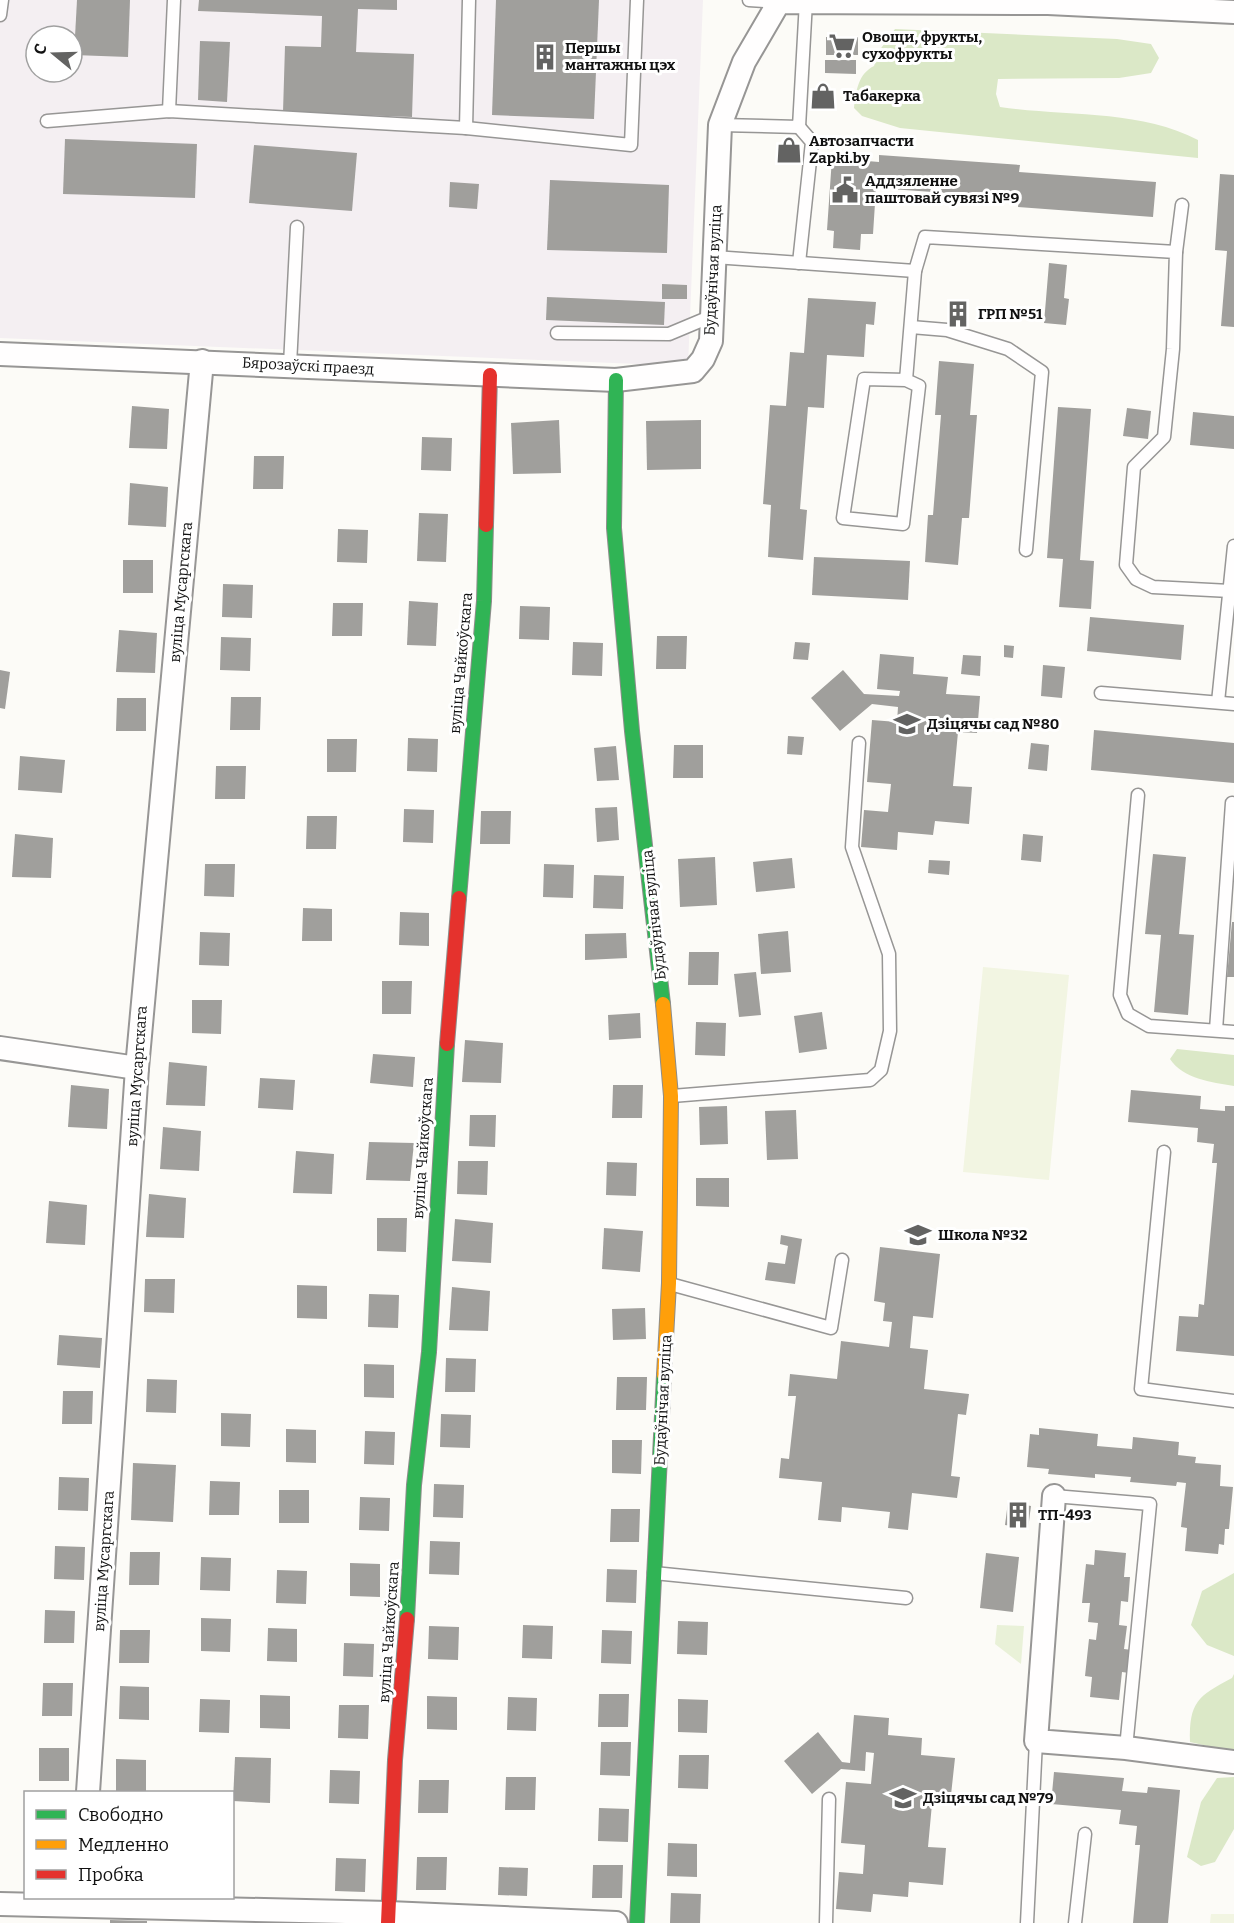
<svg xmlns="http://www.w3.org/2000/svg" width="1234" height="1923" viewBox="0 0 1234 1923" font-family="Bitter,serif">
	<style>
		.industrial { fill: #f4eff2; fill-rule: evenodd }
		.green { fill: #e9f1d8 }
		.forest { fill: #dbe8c7 }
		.pitch { fill: #f2f5e2 }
		.building { fill: #a09f9c }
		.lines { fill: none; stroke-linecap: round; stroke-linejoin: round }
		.lane-casing { stroke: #979695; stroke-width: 15 }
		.street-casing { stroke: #979695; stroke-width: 26 }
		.fast-casing { stroke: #8d8d8b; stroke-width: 16 }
		.slow-casing { stroke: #8d8d8b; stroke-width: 16 }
		.jam-casing { stroke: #8d8d8b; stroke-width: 16 }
		.lane { stroke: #fffefe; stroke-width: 12 }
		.street { stroke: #fffefe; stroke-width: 22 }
		.fast { stroke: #30b455; stroke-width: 14 }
		.slow { stroke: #ff9f0a; stroke-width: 14 }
		.jam { stroke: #e5322d; stroke-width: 14 }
		.labels { text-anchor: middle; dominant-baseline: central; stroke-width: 6; stroke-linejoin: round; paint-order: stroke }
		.poi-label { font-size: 15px; font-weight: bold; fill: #111; stroke: #fff; text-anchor: start }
		.street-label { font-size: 15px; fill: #111; stroke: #fff }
	</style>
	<rect width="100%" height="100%" fill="#fcfbf7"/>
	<!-- industrial -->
	<path class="industrial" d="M0 0H703L688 366 0 338ZM36 36H72V72H36Z"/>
	<!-- green -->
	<path class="green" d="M997 1625 1024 1626 1021 1664 995 1644Z"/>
	<!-- forest -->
	<g class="forest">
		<path d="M895 29 1117 39 1151 44 1159 58 1151 73 1119 78 998 79 996 94 1000 107C1065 117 1138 109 1198 140V158L900 128 862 116 854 108C856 91 858 74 874 66L879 51Z"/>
		<path d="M1177 1049 1234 1055V1086C1211 1082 1183 1079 1170 1059Z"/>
		<path d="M1234 1573V1656L1207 1645 1191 1625 1202 1591Z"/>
		<path d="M1234 1674V1752L1190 1742C1189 1702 1198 1696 1232 1678Z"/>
		<path d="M1234 1777V1829L1215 1862 1201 1866 1187 1857 1201 1802 1217 1778Z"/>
	</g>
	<!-- pitch -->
	<g class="pitch">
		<path d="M983 967 1069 975 1049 1180 963 1172Z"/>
		<path d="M1211 1914H1234V1923H1210Z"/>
	</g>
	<!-- building -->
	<g class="building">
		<path d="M77 0H130L128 57 74 55Z"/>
		<path d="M199 0H397V10L358 9 356 52 414 54 412 117 283 112 285 46 321 47 322 16 198 11Z"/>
		<path d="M496 0H599L594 119 492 115Z"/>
		<rect x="826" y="37" width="32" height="18"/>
		<path d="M200 41 230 42 227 102 198 100Z"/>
		<path d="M825 60H856V74L825 73Z"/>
		<rect x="819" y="91" width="9" height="10"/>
		<path d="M65 139 197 144 195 198 63 194Z"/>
		<path d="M254 145 357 153 352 211 249 203Z"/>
		<path d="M779 145 795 146 794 165H779Z"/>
		<path d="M879 155 1020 165 1019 172 1156 182 1153 217 1018 207 1019 198 876 188 873 234H861L860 250 833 248 834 231 827 230 832 158 879 162Z"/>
		<path d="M1220 174 1234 175V327L1221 326 1227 251 1215 250Z"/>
		<path d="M550 180 669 185 667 253 547 250Z"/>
		<path d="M450 182 479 184 477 209 449 207Z"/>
		<path d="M1049 263 1067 265 1064 298 1069 299 1066 325 1044 323Z"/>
		<path d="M662 284 687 285V299H662Z"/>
		<path d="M547 297 665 302 664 325 546 320Z"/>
		<path d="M808 298 876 302 874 325 866 324 864 357 827 355 824 408 808 407 800 509 807 510 803 560 768 557 771 505 763 504 770 405 786 406 790 352 804 353Z"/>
		<path d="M952 306 966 308 965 322 950 320Z"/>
		<path d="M939 361 974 364 970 415H977L969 518H962L958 565 925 562 928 515H933L941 415H935Z"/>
		<path d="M132 406 169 409 167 449 129 448Z"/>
		<path d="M1058 407 1091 409 1080 560 1094 561 1091 609 1059 607 1063 559 1047 558Z"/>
		<path d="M1127 408 1151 411 1148 439 1123 436Z"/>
		<path d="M1193 412 1234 416V449L1190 445Z"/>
		<path d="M559 420 561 473 513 474 511 423Z"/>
		<path d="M701 420V469L647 470 646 421Z"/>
		<path d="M422 437 452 438 451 471 421 470Z"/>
		<path d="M254 456H284L283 489H253Z"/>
		<path d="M130 483 168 487 166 527 128 525Z"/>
		<path d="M419 513 448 514 446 562 417 561Z"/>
		<path d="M338 529 368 530 367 563 337 562Z"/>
		<path d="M814 557 910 561 908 600 812 595Z"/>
		<rect x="123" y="560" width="30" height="33"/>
		<path d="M223 584 253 585 252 618 222 617Z"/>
		<path d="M409 601 438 603 436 646 407 645Z"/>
		<path d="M333 603H363L362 636H332Z"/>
		<path d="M520 606 550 607 549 640 519 639Z"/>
		<path d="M1090 617 1184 625 1181 660 1087 651Z"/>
		<path d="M119 630 157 633 155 673 116 672Z"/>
		<path d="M657 636H687L686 669H656Z"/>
		<path d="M221 637 251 638 250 671 220 670Z"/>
		<path d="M573 642 603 643 602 676 572 675Z"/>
		<path d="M795 642 810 643 808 660 793 659Z"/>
		<path d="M1004 645 1014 646 1013 658 1004 657Z"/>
		<path d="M880 654 914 657 913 674 948 677 946 694 980 696 977 733 958 732 953 786 972 787 969 824 935 821 933 835 898 832 897 850 861 847 864 810 888 812 891 784 867 782 872 720 897 722 898 707 872 704 840 731 811 698 843 670 864 694 899 696 900 691 877 689Z"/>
		<path d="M963 655 981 656 980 676 961 674Z"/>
		<path d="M1043 665 1065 667 1062 698 1041 696Z"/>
		<path d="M0 670 10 672 5 709 0 708Z"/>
		<path d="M231 697H261L260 730H230Z"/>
		<path d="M117 698H146V731H116Z"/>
		<path d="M1094 730 1234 743V783L1091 770Z"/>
		<path d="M788 736 804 737 802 755 787 754Z"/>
		<path d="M408 738 438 739 437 772 407 771Z"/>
		<path d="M327 739H357L356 772H327Z"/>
		<path d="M1031 743 1049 745 1047 771 1028 769Z"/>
		<path d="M674 745H703V778H673Z"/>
		<path d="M616 746 619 780 597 781 594 748Z"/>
		<path d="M20 756 65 760 62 793 18 790Z"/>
		<path d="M216 766H246L245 799H215Z"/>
		<path d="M617 807 619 840 597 842 595 808Z"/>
		<path d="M404 809 434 810 433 843 403 842Z"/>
		<path d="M481 811H511L510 844H480Z"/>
		<path d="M307 816H337L336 849H306Z"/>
		<path d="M15 834 53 838 51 878 12 877Z"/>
		<path d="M1023 834 1043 836 1041 862 1021 860Z"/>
		<path d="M1153 854 1186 857 1179 934 1194 935 1188 1015 1154 1012 1161 935 1145 934Z"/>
		<path d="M715 857 717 905 680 907 678 859Z"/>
		<path d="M792 858 795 888 756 892 753 862Z"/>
		<path d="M929 860 950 861 949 875 928 873Z"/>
		<path d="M205 864H235L234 897 204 896Z"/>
		<path d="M544 864 574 865 573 898 543 897Z"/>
		<path d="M594 875 624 876 623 909 593 908Z"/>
		<path d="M303 908 332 909V941H302Z"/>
		<path d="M400 912 429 913V946L399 945Z"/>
		<path d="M1232 922H1234V977H1227Z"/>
		<path d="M788 931 791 972 761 974 758 934Z"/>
		<path d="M200 932 230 933 229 966 199 965Z"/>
		<path d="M626 933 627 958 585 960V934Z"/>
		<path d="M689 952H719L718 985H688Z"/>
		<path d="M756 972 761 1015 739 1017 734 974Z"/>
		<path d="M382 981H412L411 1014H382Z"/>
		<path d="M192 1000H222L221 1034 192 1033Z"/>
		<path d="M822 1012 827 1049 799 1053 794 1016Z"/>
		<path d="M640 1013 641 1038 609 1040 608 1015Z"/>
		<path d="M696 1022 726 1023 725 1056 695 1055Z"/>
		<path d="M465 1040 503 1043 501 1083 462 1082Z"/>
		<path d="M373 1054 415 1057 413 1087 370 1083Z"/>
		<path d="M169 1062 207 1066 205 1106 166 1105Z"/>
		<path d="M260 1078 295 1080 293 1110 258 1108Z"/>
		<path d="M71 1085 109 1089 107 1129 68 1127Z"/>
		<path d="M613 1085H643L642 1118H612Z"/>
		<path d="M1131 1090 1201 1096 1200 1109 1225 1111V1106H1234V1356L1176 1351 1179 1316 1198 1317 1199 1304 1204 1305 1217 1163H1212L1214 1144 1197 1142 1198 1128 1128 1122Z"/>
		<path d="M727 1106 728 1144 700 1145 699 1107Z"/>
		<path d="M796 1110 798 1159 767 1160 765 1111Z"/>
		<path d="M470 1115H496L495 1147 469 1146Z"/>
		<path d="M163 1127 201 1131 199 1171 160 1169Z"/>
		<path d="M369 1142 414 1143 410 1181 366 1180Z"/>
		<path d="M296 1151 334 1154 332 1194 293 1193Z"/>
		<path d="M458 1161H488L487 1195 457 1194Z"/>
		<path d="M607 1162 637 1163 636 1196 606 1195Z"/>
		<path d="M696 1178H729V1207L696 1206Z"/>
		<path d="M149 1194 186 1198 184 1238 146 1237Z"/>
		<path d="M49 1201 87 1205 85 1245 46 1243Z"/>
		<path d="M377 1218H407L406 1252 377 1251Z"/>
		<path d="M455 1219 493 1223 491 1263 452 1261Z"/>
		<path d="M604 1228 643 1231 640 1272 602 1269Z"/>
		<path d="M781 1235 802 1239 795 1284 765 1280 768 1262 785 1264 788 1246 780 1244Z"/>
		<path d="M880 1247 940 1254 933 1318 913 1316 910 1348 928 1350 924 1389 969 1394 966 1415 958 1414 951 1476 960 1477 957 1498 912 1493 908 1530 888 1528 890 1512 842 1507 841 1522 818 1520 822 1482 779 1478 781 1458 789 1459 796 1396H788L790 1374 837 1379 841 1341 889 1347 892 1322 883 1321 885 1303 874 1301Z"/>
		<path d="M145 1279H175L174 1313 144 1312Z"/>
		<path d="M297 1285 327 1286V1319L297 1318Z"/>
		<path d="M452 1287 490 1291 488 1331 449 1330Z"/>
		<path d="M369 1294 399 1295 398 1328 368 1327Z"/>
		<path d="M645 1308 646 1339 613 1340 612 1309Z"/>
		<path d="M59 1335 102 1338 100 1368 57 1365Z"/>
		<path d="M446 1358 476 1359 475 1392H445Z"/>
		<path d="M364 1364 394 1365V1398L364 1397Z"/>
		<path d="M617 1377H647L646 1410H616Z"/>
		<path d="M147 1379 177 1380 176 1413 146 1412Z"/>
		<path d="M63 1391H93L92 1424H62Z"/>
		<path d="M221 1413 251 1414 250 1447 221 1446Z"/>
		<path d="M441 1414 471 1415 470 1448 440 1447Z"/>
		<path d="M1039 1428 1098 1434 1097 1446 1132 1449 1133 1437 1179 1442 1178 1455 1196 1457 1195 1463 1221 1465 1220 1486 1233 1487 1229 1529H1225L1224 1545 1219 1544 1218 1554 1185 1551 1187 1528 1181 1527 1186 1483 1177 1482 1176 1486 1130 1482 1131 1477 1095 1474V1478L1048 1474 1049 1469 1027 1467 1030 1434 1039 1435Z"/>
		<path d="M286 1429 316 1430V1463L286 1462Z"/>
		<path d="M365 1431 395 1432 394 1465 364 1464Z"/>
		<path d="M612 1440H642L641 1474 612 1473Z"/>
		<path d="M133 1463 176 1465 173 1522 131 1520Z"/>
		<path d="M59 1477 89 1478 88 1511 58 1510Z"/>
		<path d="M210 1481 240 1482 239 1515H209Z"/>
		<path d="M434 1484 464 1485 463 1518 433 1517Z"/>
		<rect x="279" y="1490" width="30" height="33"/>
		<path d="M360 1497 390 1498 389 1531 359 1530Z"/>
		<path d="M1008 1502 1031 1506 1028 1529 1005 1525Z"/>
		<path d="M611 1509H640L639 1542H610Z"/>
		<path d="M430 1541 460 1542 459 1575 429 1574Z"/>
		<path d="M55 1546 85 1547 84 1580 54 1579Z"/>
		<path d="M1095 1550 1126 1553 1124 1577H1130L1128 1602 1121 1601 1119 1625 1127 1626 1124 1649 1132 1650 1129 1673 1122 1672 1119 1700 1090 1697 1092 1677 1085 1676 1089 1639 1096 1640 1098 1623 1088 1622 1090 1603H1082L1086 1564 1094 1565Z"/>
		<path d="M130 1552H160L159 1585H129Z"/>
		<path d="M986 1553 1019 1557 1013 1612 980 1608Z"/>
		<path d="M201 1557 231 1558 230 1591 200 1590Z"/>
		<path d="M350 1563 380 1564V1597L350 1596Z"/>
		<path d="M607 1569 637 1570 636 1603 606 1602Z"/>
		<path d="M277 1570 307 1571 306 1604 276 1603Z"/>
		<path d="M45 1610 75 1611 74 1643H44Z"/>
		<path d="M201 1618 231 1619 230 1652 201 1651Z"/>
		<path d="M678 1621 708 1622 707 1655 677 1654Z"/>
		<path d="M523 1625 553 1626 552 1659 522 1658Z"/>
		<path d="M429 1626 459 1627 458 1660 428 1659Z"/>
		<path d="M268 1628 297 1629V1662L267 1661Z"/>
		<path d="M120 1630H150L149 1663H119Z"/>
		<path d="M602 1630 632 1631 631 1664 601 1663Z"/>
		<path d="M344 1643 374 1644 373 1677 343 1676Z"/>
		<path d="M43 1683H73L72 1716H42Z"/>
		<path d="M120 1686 149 1687V1720L119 1719Z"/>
		<path d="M599 1694H629L628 1727H598Z"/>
		<path d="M260 1695 290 1696V1729L260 1728Z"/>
		<path d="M427 1696 457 1697V1730L427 1729Z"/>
		<path d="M508 1697 537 1698 536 1731 507 1730Z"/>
		<path d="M200 1699 230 1700 229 1733 199 1732Z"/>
		<path d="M678 1699 708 1700 707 1733 678 1732Z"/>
		<path d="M339 1705H369L368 1739 338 1738Z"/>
		<path d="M854 1715 889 1718 888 1735 922 1738 921 1755 955 1758 951 1795 933 1793 928 1847 946 1848 943 1885 909 1882 908 1897 873 1894 871 1912 836 1909 839 1872 863 1874 865 1845 841 1843 846 1782 871 1784 874 1753 866 1752 865 1771 841 1769 812 1794 784 1761 818 1732 842 1762 850 1763Z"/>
		<path d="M601 1742H631L630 1776 600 1775Z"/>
		<rect x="39" y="1748" width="30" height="33"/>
		<path d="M679 1755H709L708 1789 678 1788Z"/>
		<path d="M235 1757 271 1758 270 1803 233 1801Z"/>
		<path d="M116 1759 146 1760V1792H116Z"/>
		<path d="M330 1770 360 1771 359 1804 329 1803Z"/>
		<path d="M1054 1772 1124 1778 1122 1791 1147 1793 1148 1787 1180 1790 1168 1923H1133L1140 1845H1135L1137 1826 1119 1824 1121 1810 1051 1804Z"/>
		<path d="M506 1777H536L535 1810H505Z"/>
		<path d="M419 1780H449L448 1813H418Z"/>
		<path d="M599 1808 629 1809 628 1842 598 1841Z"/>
		<path d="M668 1843 697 1844V1877L667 1876Z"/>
		<path d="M417 1857H447L446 1890H416Z"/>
		<path d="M336 1858 366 1859 365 1892 335 1891Z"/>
		<path d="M593 1865H623L622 1898H592Z"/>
		<path d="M499 1867 528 1868 527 1896 498 1895Z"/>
		<path d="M671 1893 701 1894 700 1923H670Z"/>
		<path d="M110 1920 147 1921V1923H110Z"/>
	</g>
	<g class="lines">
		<!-- lane casing -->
		<g class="lane-casing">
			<g id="lane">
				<path d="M749 0 779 2"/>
				<path d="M0 15 2 0"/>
				<path d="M169 111 174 0"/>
				<path d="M47 121 169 111 466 128 631 145 637 0"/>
				<path d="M720 125 799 127 806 1"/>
				<path d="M799 127 812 142 799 263"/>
				<path d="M466 128 469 0"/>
				<path d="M1176 252 1182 205"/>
				<path d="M714 257 915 271 925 237 1176 252 1173 349 1164 437 1134 467 1126 565 1136 579 1153 587 1230 591"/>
				<path d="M911 327 947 330 1008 349 1042 372 1026 550"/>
				<path d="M557 333 669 334 712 316"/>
				<path d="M290 365 297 227"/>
				<path d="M906 380 919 386 903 524 843 518 864 379 906 380 915 271"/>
				<path d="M1101 693 1234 704"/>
				<path d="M1218 702 1234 546"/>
				<path d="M1138 795 1120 995 1128 1014 1149 1026 1234 1032"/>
				<path d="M1216 1030 1232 803"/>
				<path d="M672 1096 870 1080 881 1070 890 1031 889 954 852 847 859 743"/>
				<path d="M1164 1152 1141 1389 1234 1401"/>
				<path d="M670 1284 831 1328 842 1260"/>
				<path d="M1054 1496 1150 1504 1126 1748"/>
				<path d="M654 1573 906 1598"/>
				<path d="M826 1923 829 1799"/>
				<path d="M1027 1923 1036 1741"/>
				<path d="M1075 1923 1085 1834"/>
			</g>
		</g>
		<!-- street casing -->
		<g class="street-casing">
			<g id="street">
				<path d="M0 354 616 380 693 371 703 359 711 341 720 125 744 62 779 2 1048 3 1234 12"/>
				<path d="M0 1048 137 1068"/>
				<path d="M1054 1496 1036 1741 1126 1748 1234 1762"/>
				<path d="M88 1792 137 1068 202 361"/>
				<path d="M0 1904 389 1913 616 1923"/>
			</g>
		</g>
		<!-- fast casing -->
		<g class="fast-casing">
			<g id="fast">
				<path d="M616 380 614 528 632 731 663 1004"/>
				<path d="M459 898 484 601 486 525"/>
				<path d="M407 1619 414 1485 429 1352 447 1044"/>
				<path d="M637 1923 664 1375"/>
			</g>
		</g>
		<!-- slow casing -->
		<g class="slow-casing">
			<path id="slow" d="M663 1004 671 1096 669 1283 664 1375"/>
		</g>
		<!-- jam casing -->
		<g class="jam-casing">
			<g id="jam">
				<path d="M486 525 490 375"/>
				<path d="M447 1044 459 898"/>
				<path d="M388 1923 395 1760 407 1619"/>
			</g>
		</g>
		<!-- lane -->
		<use href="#lane" class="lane"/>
		<!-- street -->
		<use href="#street" class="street"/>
		<!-- fast -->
		<use href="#fast" class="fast"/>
		<!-- slow -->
		<use href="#slow" class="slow"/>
		<!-- jam -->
		<use href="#jam" class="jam"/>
	</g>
	<!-- icons -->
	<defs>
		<g id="supermarket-bare" transform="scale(2.07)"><path d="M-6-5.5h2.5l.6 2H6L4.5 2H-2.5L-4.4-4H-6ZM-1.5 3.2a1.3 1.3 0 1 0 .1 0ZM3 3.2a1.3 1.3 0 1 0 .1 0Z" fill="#636362" stroke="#fff" stroke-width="2.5" paint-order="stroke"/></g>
		<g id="building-bare" transform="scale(2.07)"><path d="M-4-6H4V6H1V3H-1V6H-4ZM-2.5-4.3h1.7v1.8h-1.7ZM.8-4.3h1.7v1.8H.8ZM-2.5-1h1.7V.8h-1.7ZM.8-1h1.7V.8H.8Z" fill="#636362" stroke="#fff" stroke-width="2.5" paint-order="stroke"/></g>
		<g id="shop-bare" transform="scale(2.07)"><path d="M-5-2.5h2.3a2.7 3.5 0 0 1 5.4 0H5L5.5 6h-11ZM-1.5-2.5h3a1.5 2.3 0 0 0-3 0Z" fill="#636362" stroke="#fff" stroke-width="2.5" paint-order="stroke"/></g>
		<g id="civic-bare" transform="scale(2.07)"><path d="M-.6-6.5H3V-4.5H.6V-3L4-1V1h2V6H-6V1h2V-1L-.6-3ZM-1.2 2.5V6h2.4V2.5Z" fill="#636362" stroke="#fff" stroke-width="2.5" paint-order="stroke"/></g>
		<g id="school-bare" transform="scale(2.07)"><path d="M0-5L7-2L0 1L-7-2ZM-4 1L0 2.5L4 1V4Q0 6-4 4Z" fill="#636362" stroke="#fff" stroke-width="2.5" paint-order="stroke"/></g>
	</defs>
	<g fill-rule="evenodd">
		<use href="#supermarket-bare" x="842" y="46"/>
		<use href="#building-bare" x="545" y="57"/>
		<use href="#shop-bare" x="823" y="96"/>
		<use href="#shop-bare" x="789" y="150"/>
		<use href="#civic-bare" x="845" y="190"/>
		<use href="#building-bare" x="958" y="314"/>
		<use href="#school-bare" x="907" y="724"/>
		<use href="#school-bare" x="918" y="1235"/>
		<use href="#building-bare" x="1018" y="1515"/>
		<use href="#school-bare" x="903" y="1798"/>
	</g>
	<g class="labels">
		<!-- poi labels -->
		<g class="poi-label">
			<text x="862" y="37">Овощи, фрукты,<tspan x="862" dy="17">сухофрукты</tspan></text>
			<text x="565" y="48">Першы<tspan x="565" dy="17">мантажны цэх</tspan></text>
			<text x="843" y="96">Табакерка</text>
			<text x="809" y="141">Автозапчасти<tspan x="809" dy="17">Zapki.by</tspan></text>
			<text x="865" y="181">Аддзяленне<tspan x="865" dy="17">паштовай сувязі №9</tspan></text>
			<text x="978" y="314">ГРП №51</text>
			<text x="927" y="724">Дзіцячы сад №80</text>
			<text x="938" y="1235">Школа №32</text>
			<text x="1038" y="1515">ТП-493</text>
			<text x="923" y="1798">Дзіцячы сад №79</text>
		</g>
		<!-- street labels -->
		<g class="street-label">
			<text transform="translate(713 270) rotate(-87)">Будаўнічая вуліца</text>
			<text transform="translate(308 366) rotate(3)">Бярозаўскі праезд</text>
			<text transform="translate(181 592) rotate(-85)">вуліца Мусаргскага</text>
			<text transform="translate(461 663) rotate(-85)">вуліца Чайкоўскага</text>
			<text transform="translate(654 915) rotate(-96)">Будаўнічая вуліца</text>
			<text transform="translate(137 1076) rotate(-86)">вуліца Мусаргскага</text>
			<text transform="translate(423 1148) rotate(-86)">вуліца Чайкоўскага</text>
			<text transform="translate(663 1400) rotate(-87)">Будаўнічая вуліца</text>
			<text transform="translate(104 1561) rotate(-86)">вуліца Мусаргскага</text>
			<text transform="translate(389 1632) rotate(-86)">вуліца Чайкоўскага</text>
		</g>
	</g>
	<!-- legend -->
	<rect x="24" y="1791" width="210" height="108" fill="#ffffff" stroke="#a0a0a0" stroke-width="1.5"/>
	<rect x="36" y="1810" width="30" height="9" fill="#30b455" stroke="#a0a0a0" stroke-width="1.5"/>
	<text x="78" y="1821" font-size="18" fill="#111111">Свободно</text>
	<rect x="36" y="1840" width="30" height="9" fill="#ff9f0a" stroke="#a0a0a0" stroke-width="1.5"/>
	<text x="78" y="1851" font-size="18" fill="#111111">Медленно</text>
	<rect x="36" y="1870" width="30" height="9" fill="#e5322d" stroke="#a0a0a0" stroke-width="1.5"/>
	<text x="78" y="1881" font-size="18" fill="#111111">Пробка</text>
	<!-- north arrow -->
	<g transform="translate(54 54) rotate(289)"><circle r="28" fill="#ffffff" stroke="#a0a0a0" stroke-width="1.5"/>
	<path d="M0-4.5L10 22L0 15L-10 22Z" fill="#636362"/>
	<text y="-9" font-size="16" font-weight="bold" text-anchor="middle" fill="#111111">С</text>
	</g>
</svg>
